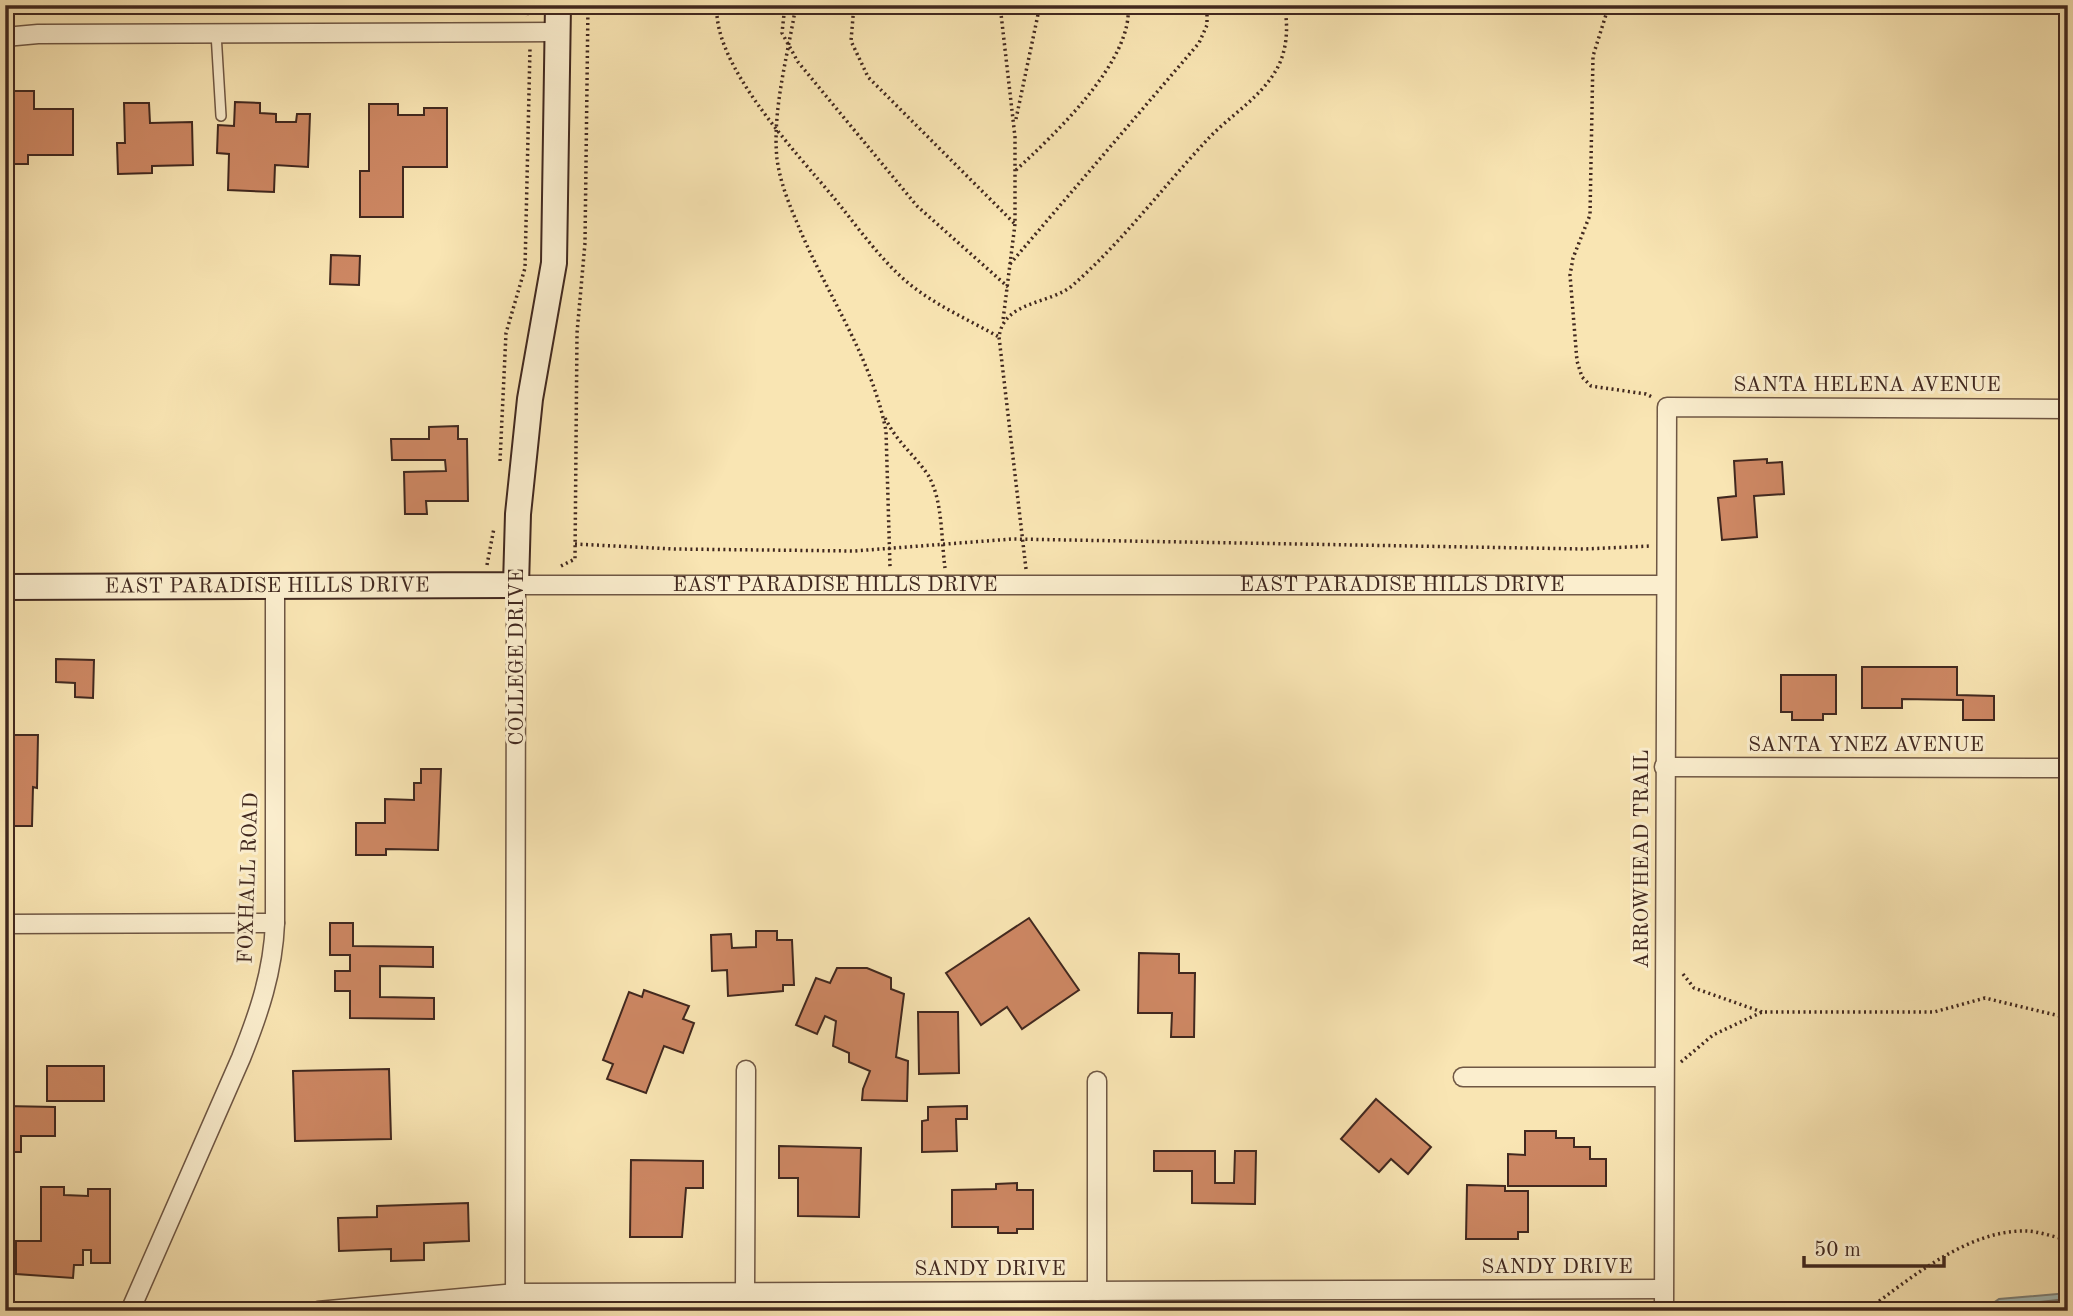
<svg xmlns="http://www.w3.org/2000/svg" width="2073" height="1316" viewBox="0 0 2073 1316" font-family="'Old Standard TT',serif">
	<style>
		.water { fill: #a4bcb9; stroke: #7c817b; stroke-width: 2 }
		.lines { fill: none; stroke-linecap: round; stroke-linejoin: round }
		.shore { stroke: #72726c; stroke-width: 2 }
		.building { fill: #cd8763; stroke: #41281f; stroke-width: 2 }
		.service-casing { stroke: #6f5744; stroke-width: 12 }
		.minor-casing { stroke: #6f5744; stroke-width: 21 }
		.secondary-casing { stroke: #41281f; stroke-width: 28 }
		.path { stroke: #41281f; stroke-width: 3.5; stroke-dasharray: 2 3.5; stroke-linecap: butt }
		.service { stroke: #fbeece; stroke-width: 9 }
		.minor { stroke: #fbeece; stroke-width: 18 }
		.secondary { stroke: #fbeece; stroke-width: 24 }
		.labels { text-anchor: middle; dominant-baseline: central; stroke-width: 6; stroke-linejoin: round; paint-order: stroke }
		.street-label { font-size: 21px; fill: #41281f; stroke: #fbeece }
	</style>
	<rect width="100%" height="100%" fill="#f9e5b3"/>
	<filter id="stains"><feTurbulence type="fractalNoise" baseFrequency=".00286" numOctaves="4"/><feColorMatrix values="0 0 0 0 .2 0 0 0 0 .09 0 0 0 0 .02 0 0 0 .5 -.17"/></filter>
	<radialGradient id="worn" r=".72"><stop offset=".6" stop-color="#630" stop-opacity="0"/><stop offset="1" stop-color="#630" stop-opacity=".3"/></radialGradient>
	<!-- water -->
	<path class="water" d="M2068 1293V1311H1982L1999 1299Z"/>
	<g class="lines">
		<!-- shore -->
		<path class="shore" d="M1994 1311 2002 1306 2068 1299"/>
	</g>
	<!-- building -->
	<g class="building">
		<path d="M7 91H34V109H73V155H28V164H8Z"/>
		<path d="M235 102 260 103V113L276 114V122H296L297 114H310L308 167 275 165 274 192 228 190 229 154 217 153 218 125 234 126Z"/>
		<path d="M124 103H149L150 123 192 122 193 165 152 166V173L118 174 117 143H125Z"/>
		<path d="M369 104H398V115H424V108H447V167H403V217H360V171H369Z"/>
		<path d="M331 255 360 256 359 285 330 284Z"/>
		<path d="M458 426V439H467L468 501H426L427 514H405L404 472 446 471 445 460H392L391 439H429V427Z"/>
		<path d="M1767 459V463L1782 462 1784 494 1754 496 1757 537 1722 540 1718 498 1736 496 1734 461Z"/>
		<path d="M56 659 94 660 93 698 75 697V683L56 682Z"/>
		<path d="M1862 667H1957V695L1994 696V720H1963V700L1902 699V708H1862Z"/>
		<path d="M1781 675H1836V714H1823V720H1792V712H1781Z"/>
		<path d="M5 735H38L37 788 33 787 32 826H5Z"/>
		<path d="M421 769H441L438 850 386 849V855H356V823H385V799L414 800V783H421Z"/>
		<path d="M1029 918 1079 990 1022 1029 1007 1007 981 1025 946 973Z"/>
		<path d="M330 923H353V946L433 947V967L380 966V997L434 998V1019L350 1018V991H335V971H350V955H330Z"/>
		<path d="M756 931H777V940H792L794 985H783V991L728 996 727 970 712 971 711 935 731 934 732 948 756 947Z"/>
		<path d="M1139 953 1179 954V973H1195L1194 1037H1171L1172 1013H1138Z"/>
		<path d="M837 968H867L891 978V989L904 994 896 1057 908 1061 907 1101 862 1100 863 1089 870 1071 849 1062V1053L833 1046 836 1021 825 1016 817 1034 796 1025 816 978 830 983Z"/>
		<path d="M644 990 689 1006 683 1019 694 1023 683 1053 664 1046 646 1093 607 1079 613 1064 603 1060 629 992 642 997Z"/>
		<path d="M918 1012H958L959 1073 919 1074Z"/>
		<rect x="47" y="1066" width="57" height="35"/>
		<path d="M389 1069 391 1139 295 1141 293 1071Z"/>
		<path d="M1376 1099 1431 1147 1408 1174 1391 1159 1379 1172 1341 1139Z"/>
		<path d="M5 1106 55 1107V1136H21V1152H5Z"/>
		<path d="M967 1106V1119H956L957 1151 922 1152V1121L928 1120V1107Z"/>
		<path d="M1525 1131H1556V1138H1574V1147H1590V1159H1606V1186H1508V1154L1525 1155Z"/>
		<path d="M779 1146 861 1148 859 1217 798 1216V1178H779Z"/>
		<path d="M1154 1151H1215V1183H1234L1235 1151H1256L1255 1204 1192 1203V1171H1154Z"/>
		<path d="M631 1160 703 1161V1188H686L682 1237H630Z"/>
		<path d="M1017 1183V1190H1033V1229H1017V1233H998V1227H952V1190L996 1189V1184Z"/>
		<path d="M1467 1185 1505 1186V1191H1528V1232H1518V1239H1466Z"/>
		<path d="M41 1187H64V1195L88 1196V1189H110V1263H91V1250H83V1265H74L73 1278 16 1274V1241H41Z"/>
		<path d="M468 1203 469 1241 424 1243V1260L391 1261V1249L339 1251 338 1218 377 1217V1206Z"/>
	</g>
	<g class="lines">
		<!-- service casing -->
		<g class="service-casing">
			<path id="service" d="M216 33 221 116"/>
		</g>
		<!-- minor casing -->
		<g class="minor-casing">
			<g id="minor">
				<path d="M5 37 38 34 557 32"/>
				<path d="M1664 767 2068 768"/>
				<path d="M5 924 275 923"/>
				<path d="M1463 1077H1664"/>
				<path d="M1097 1291V1081"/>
				<path d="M745 1292 746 1070"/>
				<path d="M130 1311 241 1058C259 1013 273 972 275 923V587"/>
				<path d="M318 1311 515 1293 1663 1289"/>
				<path id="s1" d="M515 1311 516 585H1665"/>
				<path d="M1664 1311 1667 407 2068 409"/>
			</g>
		</g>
		<!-- secondary casing -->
		<g class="secondary-casing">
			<g id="secondary">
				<path id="s2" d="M5 587 516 585 518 514 530 399 554 263 558 5"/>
			</g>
		</g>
		<!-- path -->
		<g class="path">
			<path d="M525 5 527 16"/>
			<path d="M717 5C712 65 797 153 834 198 857 226 879 258 907 282 933 304 969 320 999 337"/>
			<path d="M785 5 782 33 798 62 917 206 1008 287"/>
			<path d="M796 5C788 54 772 110 777 159 780 182 789 204 798 225 826 293 872 358 886 431L890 567"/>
			<path d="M854 5 851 41 868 77 1015 224"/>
			<path d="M1000 5 1015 137V224L1003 320"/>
			<path d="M1609 5 1593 56 1590 215 1573 258 1570 275 1577 361 1582 377 1591 386 1646 394 1654 398"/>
			<path d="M1016 119 1040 5"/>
			<path d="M1016 170C1054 135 1134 60 1128 5"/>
			<path d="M1010 264 1199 43 1207 25V5"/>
			<path d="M885 418C898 444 914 454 928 475 943 500 941 539 945 568"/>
			<path d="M500 461 506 333 525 268 530 48"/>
			<path d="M575 544 674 549 854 551 1012 539 1584 549 1650 546"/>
			<path d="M487 565 494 528"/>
			<path d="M561 566 575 559 577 333 585 243 588 5"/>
			<path d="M1026 569 999 337C1004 300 1050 305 1073 285 1122 242 1163 187 1207 140 1228 117 1259 99 1275 72 1287 53 1289 27 1284 5"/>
			<path d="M1683 974 1694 988 1762 1012"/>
			<path d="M1681 1062 1713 1035 1762 1012H1934L1985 998 2068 1018"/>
			<path d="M1866 1311C1909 1279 1968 1230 2025 1231 2038 1231 2054 1237 2068 1240"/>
		</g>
		<!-- service -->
		<use href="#service" class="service"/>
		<!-- minor -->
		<use href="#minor" class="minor"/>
		<!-- secondary -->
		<use href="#secondary" class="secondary"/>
	</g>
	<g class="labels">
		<!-- street labels -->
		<g class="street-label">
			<text x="1867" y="385">SANTA HELENA AVENUE</text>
			<text stroke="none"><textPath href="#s1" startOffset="1045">EAST PARADISE HILLS DRIVE</textPath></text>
			<text stroke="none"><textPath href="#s1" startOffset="1612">EAST PARADISE HILLS DRIVE</textPath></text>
			<text stroke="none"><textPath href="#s2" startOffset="262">EAST PARADISE HILLS DRIVE</textPath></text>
			<text transform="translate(517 657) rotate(-90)">COLLEGE DRIVE</text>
			<text x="1866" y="745">SANTA YNEZ AVENUE</text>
			<text transform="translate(1642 859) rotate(-90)">ARROWHEAD TRAIL</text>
			<text transform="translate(249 878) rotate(-88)">FOXHALL ROAD</text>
			<text x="1557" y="1267">SANDY DRIVE</text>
			<text x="990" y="1269">SANDY DRIVE</text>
		</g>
	</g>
	<!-- margin -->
	<rect width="2073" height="1316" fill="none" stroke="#f9e5b3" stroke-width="28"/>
	<rect x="7" y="7" width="2059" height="1302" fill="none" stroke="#41281f" stroke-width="3.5"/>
	<rect x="14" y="14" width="2045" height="1288" fill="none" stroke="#41281f" stroke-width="2"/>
	<!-- scale -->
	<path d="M1804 1256v10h140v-10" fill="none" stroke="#41281f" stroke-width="3.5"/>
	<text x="1814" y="1256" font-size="21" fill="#41281f" stroke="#fbeece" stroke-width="5" paint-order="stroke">50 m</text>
	<rect width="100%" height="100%" filter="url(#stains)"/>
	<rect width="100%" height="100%" fill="url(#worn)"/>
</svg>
